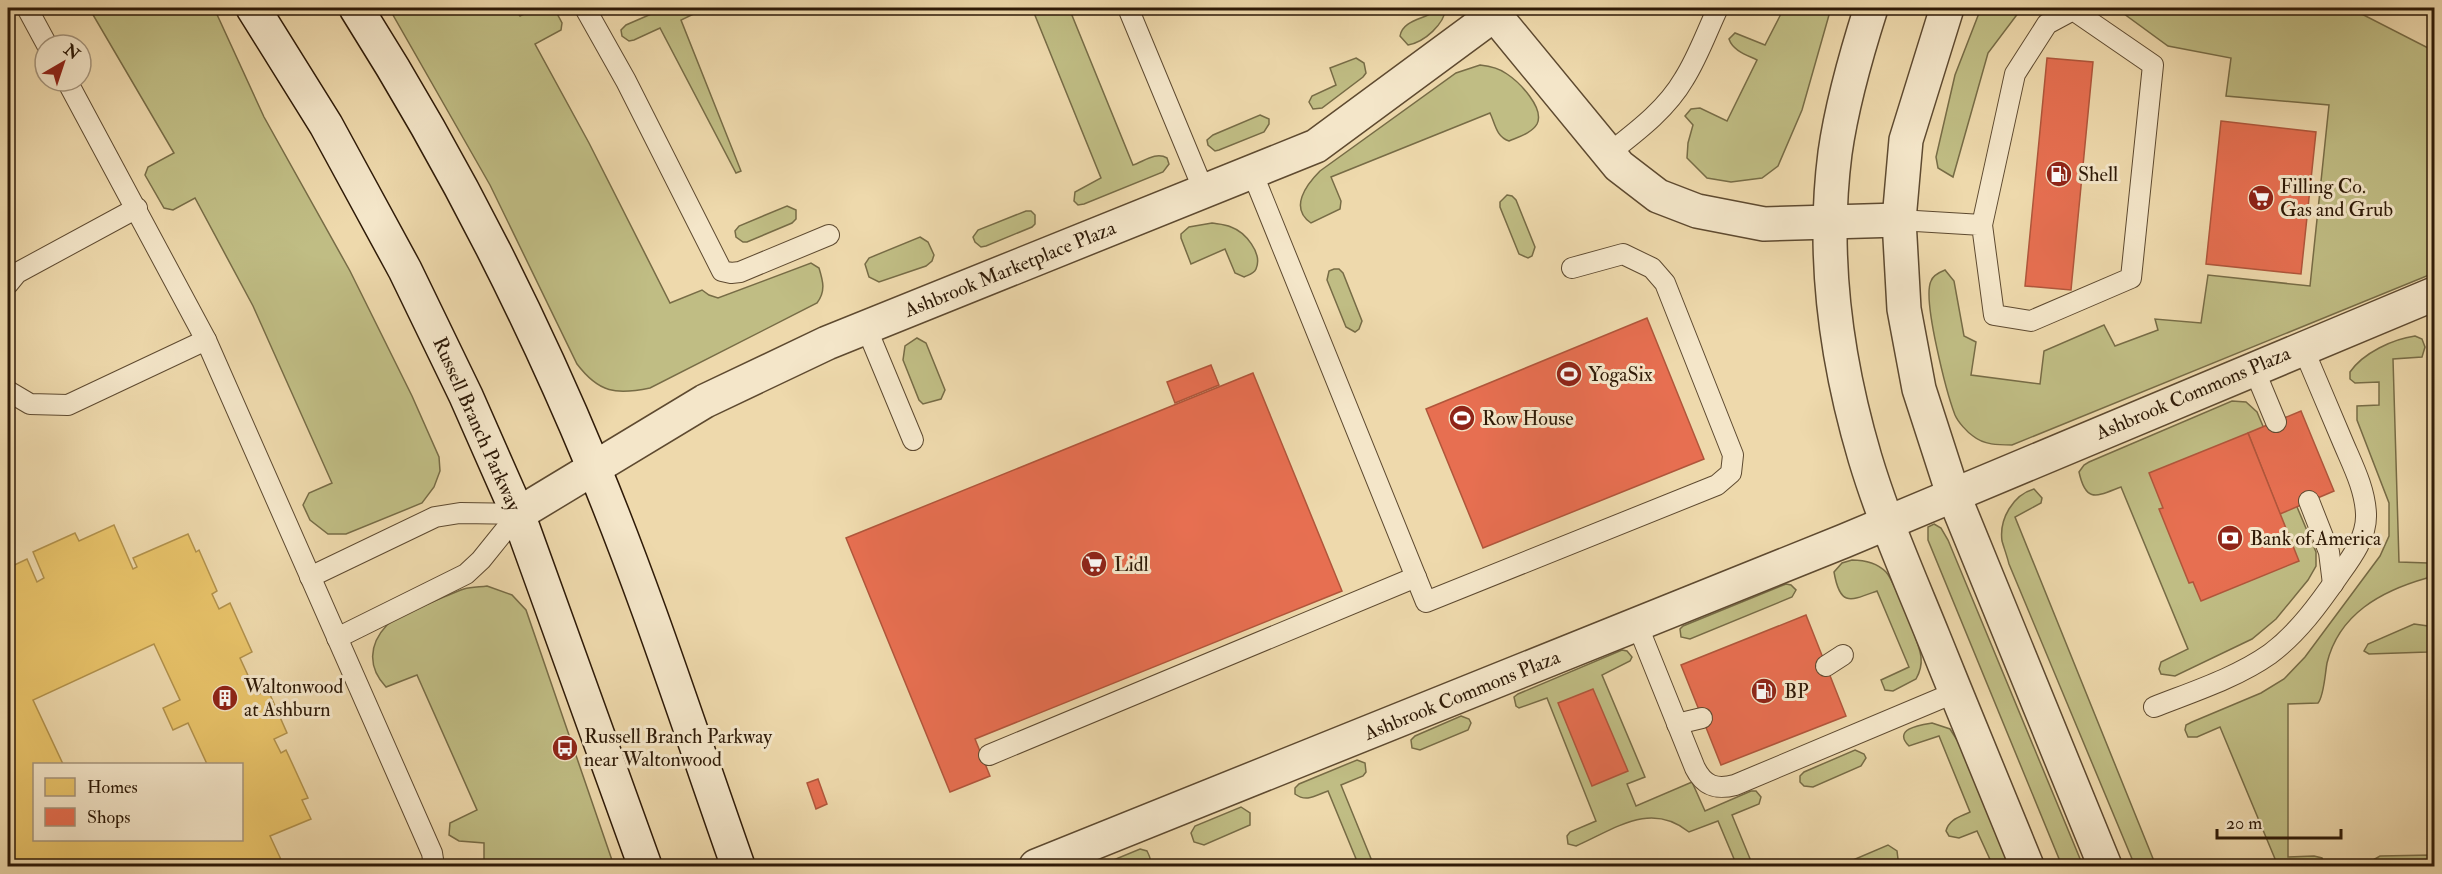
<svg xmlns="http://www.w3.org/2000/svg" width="2442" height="874" viewBox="0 0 2442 874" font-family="'IM FELL Double Pica',serif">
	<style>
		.green { fill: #c0bd84; stroke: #776c46; stroke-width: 1.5 }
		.homes { fill: #e9c46a; stroke: #b1914c; stroke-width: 1.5; fill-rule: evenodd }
		.shops { fill: #e76f51; stroke: #b0563b; stroke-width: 1.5 }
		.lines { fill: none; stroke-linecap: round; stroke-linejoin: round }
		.lane-casing { stroke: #5e4a30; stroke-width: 22 }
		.street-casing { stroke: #5e4a30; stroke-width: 36 }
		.secondary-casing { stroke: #2e1a07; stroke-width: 36 }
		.lane { stroke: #f4e6c9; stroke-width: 20 }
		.street { stroke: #f4e6c9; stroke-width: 33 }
		.secondary { stroke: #f4e6c9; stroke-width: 33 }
		.labels { text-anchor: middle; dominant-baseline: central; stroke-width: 6; stroke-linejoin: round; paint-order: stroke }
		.poi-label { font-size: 20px; fill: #2e1a07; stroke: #f4e6c9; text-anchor: start }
		.street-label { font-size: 20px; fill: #2e1a07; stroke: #f4e6c9 }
	</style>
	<rect width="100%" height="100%" fill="#eed9ac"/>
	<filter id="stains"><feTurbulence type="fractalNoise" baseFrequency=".00333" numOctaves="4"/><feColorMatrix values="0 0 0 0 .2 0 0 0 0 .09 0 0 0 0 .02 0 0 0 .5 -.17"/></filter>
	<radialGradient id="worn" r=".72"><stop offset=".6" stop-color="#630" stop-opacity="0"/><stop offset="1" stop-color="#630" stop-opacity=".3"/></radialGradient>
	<!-- green -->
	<g class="green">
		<path d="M89 8H214L264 117 350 271 412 396 439 457 440 471 434 487 422 503 346 534H328L310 520 303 505 309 493 332 483 253 306 195 198 173 210 164 208 145 175 148 167 174 153Z"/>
		<path d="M389 8H514L520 16 536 8H554L562 23 561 30 535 44 589 143 670 303 702 290 709 295 718 298 811 263 819 268C823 281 826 291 817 303L650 388C616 395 599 393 577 364L490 185Z"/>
		<path d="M665 8H706L681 20 741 171 736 173 660 28 634 40 629 41 622 36 621 30 626 25Z"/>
		<path d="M1032 8H1069L1133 165C1143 162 1156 151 1167 158L1169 164 1163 172 1084 204 1078 205 1074 201 1075 192 1101 178Z"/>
		<path d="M1425 8H1446C1444 24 1425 42 1408 45L1400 36C1402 23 1417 20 1428 15Z"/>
		<path d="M1784 8H1831L1802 110 1778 166 1762 178 1731 182 1707 178 1687 158 1688 143 1693 125 1685 116 1691 109 1700 108 1727 121 1757 60C1747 55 1733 51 1729 39L1735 33 1765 45Z"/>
		<path d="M1981 8H2022L1988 53 1953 177 1938 168 1936 157 1955 75Z"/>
		<path d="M2116 8H2350L2434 51V273L2012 445C1998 445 1984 445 1973 436 1967 432 1958 422 1955 415 1947 394 1922 299 1931 281 1933 275 1940 272 1945 270L1954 281 1964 336 1976 342 1971 375 2040 384 2044 351 2104 325 2115 346 2158 330 2155 319 2201 323 2208 275 2310 286 2329 105 2226 96 2231 58 2168 46Z"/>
		<path d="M1356 58 1364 63 1366 73 1363 77 1322 108 1313 109 1309 102 1312 96 1336 85 1330 68Z"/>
		<path d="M1480 65C1490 66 1499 68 1507 74 1519 82 1545 108 1537 124 1532 133 1518 137 1509 141 1496 137 1495 123 1490 113L1331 177 1341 201 1340 209 1311 223C1289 208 1306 185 1320 171L1456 73Z"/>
		<path d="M1260 115 1269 119V124L1264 132 1219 150 1215 151 1208 145 1207 140 1213 135Z"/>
		<path d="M1507 195 1512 196 1516 200 1535 247 1532 256 1528 258 1519 254 1500 207V202Z"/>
		<path d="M787 206 796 210V219L792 223 747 242H743L736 237 735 231 739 226Z"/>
		<path d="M1026 211H1031L1035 215V224L1032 227 986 246 981 247 975 242 973 237 978 230Z"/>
		<path d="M1212 223C1218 224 1225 224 1231 227 1245 232 1263 253 1256 269 1254 274 1248 275 1244 277L1235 273 1225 249 1191 264 1181 238V234L1189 227Z"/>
		<path d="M920 237 928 242 934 255 932 261 926 266 879 282 869 277 865 264 869 258Z"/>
		<path d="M1334 269H1339L1343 273 1362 321 1359 329 1355 332 1346 327 1327 280 1329 271Z"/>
		<path d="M2415 336 2422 339 2425 347 2422 357 2393 359 2399 562 2428 563 2431 572 2427 578C2381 591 2339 614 2327 663 2325 674 2324 696 2318 703L2288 704V857L2314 856 2322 858 2325 866H2278L2220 727 2197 737H2188L2185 730 2186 725 2192 722 2261 693 2284 679 2305 657 2380 556 2389 536V503L2357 420V406L2379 405V382L2355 383 2350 379V372C2363 353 2393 339 2415 336Z"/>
		<path d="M917 338 926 343 945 390 941 399 923 404 919 400 903 360 905 346Z"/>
		<path d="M2232 401 2246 402 2257 412 2316 552V566L2308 580 2276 619 2252 639 2175 676 2161 674 2159 669 2161 662 2188 649 2121 487C2097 496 2086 504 2079 472L2084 465 2089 462Z"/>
		<path d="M2034 489 2042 498 2041 503 2015 517 2156 866H2135L2009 564C2007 556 2004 548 2002 541 1999 519 2013 495 2034 489Z"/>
		<path d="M1934 524 1941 528 1948 540 2083 866H2062L1928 540V527Z"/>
		<path d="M1852 560C1864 560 1877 563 1886 572 1894 581 1920 645 1921 657 1922 666 1920 672 1916 679L1893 691 1885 690 1881 680 1909 667 1877 591C1850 601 1840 607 1834 572L1842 563Z"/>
		<path d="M1786 584 1791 585 1796 590 1792 597 1690 639 1681 637 1680 629 1683 626Z"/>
		<path d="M487 586 512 595 526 610 614 866H484V843L459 841 449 835 450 823 477 810 417 675 386 687C368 668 368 645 387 625 394 618 452 593 464 589 471 587 480 587 487 586Z"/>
		<path d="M2414 624 2428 626 2434 637V646L2428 652 2369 654 2364 651 2368 644Z"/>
		<path d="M1622 650 1627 651 1632 657 1630 661 1602 675 1645 777 1627 784 1636 806 1692 782 1705 811 1751 791H1756L1761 797 1759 804 1732 815 1753 866H1737L1718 821 1689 832C1650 801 1615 829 1576 846L1568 844 1567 836 1570 832 1596 821 1547 698 1519 708 1516 706 1514 697 1518 694Z"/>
		<path d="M1461 716 1469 719 1471 723 1468 730 1420 750 1412 748 1411 740 1415 736Z"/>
		<path d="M1932 723 1950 729 1959 743 2010 866H1993L1977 831 1959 838 1949 836 1946 831C1949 819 1960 817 1970 812L1939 736 1909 746C1892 729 1920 725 1932 723Z"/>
		<path d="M1855 750 1864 754 1866 758 1861 766 1813 787 1804 786 1800 782V776L1804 772Z"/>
		<path d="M1357 760 1365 763 1366 772 1363 776 1341 785 1374 866H1359L1328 791C1316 795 1307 803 1295 794V788L1299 784Z"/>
		<path d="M1241 807 1250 813V825L1204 845 1194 842 1191 833 1195 826Z"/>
		<path d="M1888 845 1897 851 1898 859 1893 865 1839 866Z"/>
		<path d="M1140 849 1147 851C1150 857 1152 861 1148 866H1099Z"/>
		<path d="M2380 856 2432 855 2434 856V866H2372L2373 860Z"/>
	</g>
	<!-- homes -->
	<path class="homes" d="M114 525 133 569 137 567 133 558 188 534 196 552 199 550 217 591 212 594 219 609 230 603 252 652 240 658 257 695 268 690 287 733 274 739 281 753 286 750 308 798 302 800 311 819 270 836 284 866H8V568L27 559 37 582 44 578 33 552 75 533 79 541ZM154 644 180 700 163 708 173 730 188 723 207 764H242V840H34V764H63L33 700Z"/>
	<!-- shops -->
	<g class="shops">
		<path d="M2047 58 2093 62 2071 290 2025 286Z"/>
		<path d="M2221 121 2316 132 2301 274 2206 264Z"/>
		<path d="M1647 318 1704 459 1483 548 1426 409Z"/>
		<path d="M1211 365 1219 385 1175 403 1167 382Z"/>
		<path d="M1253 373 1342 591 975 739 990 776 950 792 846 538Z"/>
		<path d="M2301 411 2334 491 2280 514 2248 433Z"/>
		<path d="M2248 433 2299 561 2201 601 2193 582 2189 583 2159 509 2163 508 2149 473Z"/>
		<path d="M1806 615 1846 716 1721 765 1681 665Z"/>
		<path d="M1593 689 1628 771 1592 786 1558 703Z"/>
		<path d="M818 779 827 804 816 809 807 783Z"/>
	</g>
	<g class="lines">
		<!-- lane casing -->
		<g class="lane-casing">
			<g id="lane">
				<path d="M27 8 47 45"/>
				<path d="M585 8 626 81 722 271 731 273 740 272 829 235"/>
				<path d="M1128 8 1204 191"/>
				<path d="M67 81 206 340 432 853 434 866"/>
				<path d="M1608 154C1636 132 1666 110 1684 79 1698 57 1707 31 1718 8"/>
				<path d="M1252 172 1426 602 1717 485 1731 473 1733 455 1665 283 1652 268 1623 254 1572 268"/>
				<path d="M1899 220 1982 225 2015 74 2047 24 2073 10 2153 65 2131 278 2031 321 1994 315 1982 225"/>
				<path d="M8 284 17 273 137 208"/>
				<path d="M866 327 913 440"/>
				<path d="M2254 369 2276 422"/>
				<path d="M8 391 30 404 68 405 206 340"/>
				<path d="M2309 501 2329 552 2333 584"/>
				<path d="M310 577 435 517 460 513 518 514"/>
				<path d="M1637 624 1695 768C1704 786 1716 790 1735 785L1956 692"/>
				<path d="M337 638 466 574 481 560 518 514"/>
				<path d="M1826 666 1843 655"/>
				<path d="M2154 707C2192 692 2236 678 2270 654 2298 633 2319 604 2339 575 2352 557 2367 537 2366 514 2365 488 2352 464 2342 440 2329 409 2316 379 2303 348"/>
				<path d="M1677 724 1702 718"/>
				<path d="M989 755 1416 577"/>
			</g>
		</g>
		<!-- street casing -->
		<g class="street-casing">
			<g id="street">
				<path d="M1489 8 1619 166 1658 196 1697 211 1764 224 1899 220"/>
				<path d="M1871 8C1856 55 1842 103 1835 153 1822 254 1836 360 1865 458 1883 518 1909 577 1933 636 1964 713 1996 790 2027 866"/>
				<path d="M1947 8 1906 140 1899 220 1904 309 1919 389 1953 494 2105 866"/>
				<path d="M518 514 705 401 827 343 1316 146 1495 14"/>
				<path d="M1036 866 1844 541 2434 294"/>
			</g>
		</g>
		<!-- secondary casing -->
		<g class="secondary-casing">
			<g id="secondary">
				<path d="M253 8 326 125 405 270 466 396 518 514 645 866"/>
				<path d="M356 8C448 153 527 307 593 466 647 596 691 733 738 866"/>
			</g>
		</g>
		<!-- lane -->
		<use href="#lane" class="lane"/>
		<!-- street -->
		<use href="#street" class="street"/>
		<!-- secondary -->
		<use href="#secondary" class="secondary"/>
	</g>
	<!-- icons -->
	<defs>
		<g id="fuel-disc" transform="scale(1.35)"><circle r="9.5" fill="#8f2418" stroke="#f4e6c9"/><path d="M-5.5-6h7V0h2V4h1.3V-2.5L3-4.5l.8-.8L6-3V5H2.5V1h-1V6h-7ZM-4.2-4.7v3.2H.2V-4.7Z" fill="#fff"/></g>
		<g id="supermarket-disc" transform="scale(1.35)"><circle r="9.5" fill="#8f2418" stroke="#f4e6c9"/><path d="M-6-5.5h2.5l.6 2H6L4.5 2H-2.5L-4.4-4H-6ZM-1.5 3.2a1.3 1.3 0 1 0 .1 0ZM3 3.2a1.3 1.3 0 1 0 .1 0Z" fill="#fff"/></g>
		<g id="stadium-disc" transform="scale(1.35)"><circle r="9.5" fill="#8f2418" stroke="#f4e6c9"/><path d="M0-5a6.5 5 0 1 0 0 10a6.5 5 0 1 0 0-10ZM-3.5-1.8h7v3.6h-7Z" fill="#fff"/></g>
		<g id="bank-disc" transform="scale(1.35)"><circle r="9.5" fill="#8f2418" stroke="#f4e6c9"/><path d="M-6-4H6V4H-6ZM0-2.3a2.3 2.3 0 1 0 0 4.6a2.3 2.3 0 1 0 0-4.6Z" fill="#fff"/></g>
		<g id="building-disc" transform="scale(1.35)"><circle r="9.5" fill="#8f2418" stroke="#f4e6c9"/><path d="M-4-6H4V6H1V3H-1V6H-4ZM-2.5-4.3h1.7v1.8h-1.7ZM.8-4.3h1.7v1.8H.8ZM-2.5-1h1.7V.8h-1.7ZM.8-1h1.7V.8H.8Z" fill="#fff"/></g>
		<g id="bus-disc" transform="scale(1.35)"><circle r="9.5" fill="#8f2418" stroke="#f4e6c9"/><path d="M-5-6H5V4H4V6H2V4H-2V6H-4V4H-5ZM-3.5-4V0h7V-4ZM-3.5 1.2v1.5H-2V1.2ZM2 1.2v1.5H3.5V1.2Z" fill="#fff"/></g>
	</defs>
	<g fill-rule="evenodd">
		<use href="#fuel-disc" x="2059" y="174"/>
		<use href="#supermarket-disc" x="2261" y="198"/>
		<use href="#stadium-disc" x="1569" y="374"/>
		<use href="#stadium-disc" x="1462" y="418"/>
		<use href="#bank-disc" x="2230" y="538"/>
		<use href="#supermarket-disc" x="1094" y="564"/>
		<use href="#fuel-disc" x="1764" y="691"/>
		<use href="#building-disc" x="225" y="698"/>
		<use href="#bus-disc" x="565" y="748"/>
	</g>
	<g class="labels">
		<!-- poi labels -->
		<g class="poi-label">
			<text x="2078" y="174">Shell</text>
			<text x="2280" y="186">Filling Co.<tspan x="2280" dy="23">Gas and Grub</tspan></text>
			<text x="1588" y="374">YogaSix</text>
			<text x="1482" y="418">Row House</text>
			<text x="2250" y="538">Bank of America</text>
			<text x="1114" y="564">Lidl</text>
			<text x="244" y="686">Waltonwood<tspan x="244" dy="23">at Ashburn</tspan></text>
			<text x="1784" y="691">BP</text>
			<text x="584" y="736">Russell Branch Parkway<tspan x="584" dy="23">near Waltonwood</tspan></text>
		</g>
		<!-- street labels -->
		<g class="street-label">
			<text transform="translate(1010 269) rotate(-22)">Ashbrook Marketplace Plaza</text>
			<text transform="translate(2193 393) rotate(-23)">Ashbrook Commons Plaza</text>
			<text transform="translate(477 424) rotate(66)">Russell Branch Parkway</text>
			<text transform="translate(1462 695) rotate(-22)">Ashbrook Commons Plaza</text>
		</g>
	</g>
	<!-- margin -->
	<rect width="2442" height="874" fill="none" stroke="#eed9ac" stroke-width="30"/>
	<rect x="9" y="9" width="2424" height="856" fill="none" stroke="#2e1a07" stroke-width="3"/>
	<rect x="15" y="15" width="2412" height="844" fill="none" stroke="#2e1a07" stroke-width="1.5"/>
	<!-- legend -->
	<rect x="33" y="763" width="210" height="78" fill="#f4e6c9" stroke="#a5947b" stroke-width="1.5"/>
	<rect x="45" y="778" width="30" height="18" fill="#e9c46a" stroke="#a5947b" stroke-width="1.5"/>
	<text x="87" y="793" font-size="18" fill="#2e1a07">Homes</text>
	<rect x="45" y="808" width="30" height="18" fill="#e76f51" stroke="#a5947b" stroke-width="1.5"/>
	<text x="87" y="823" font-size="18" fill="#2e1a07">Shops</text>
	<!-- north arrow -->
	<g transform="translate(63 63) rotate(39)"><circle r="28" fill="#f4e6c9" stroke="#a5947b" stroke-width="1.5"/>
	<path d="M0-4.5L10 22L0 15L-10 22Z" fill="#8f2418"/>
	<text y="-9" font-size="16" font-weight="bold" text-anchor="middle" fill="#2e1a07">N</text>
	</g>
	<!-- scale -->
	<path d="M2217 829v9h124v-9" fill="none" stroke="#2e1a07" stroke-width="3"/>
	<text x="2226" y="829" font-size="18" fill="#2e1a07" stroke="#f4e6c9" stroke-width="4.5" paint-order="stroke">20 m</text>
	<rect width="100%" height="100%" filter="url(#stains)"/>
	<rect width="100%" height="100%" fill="url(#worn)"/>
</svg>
